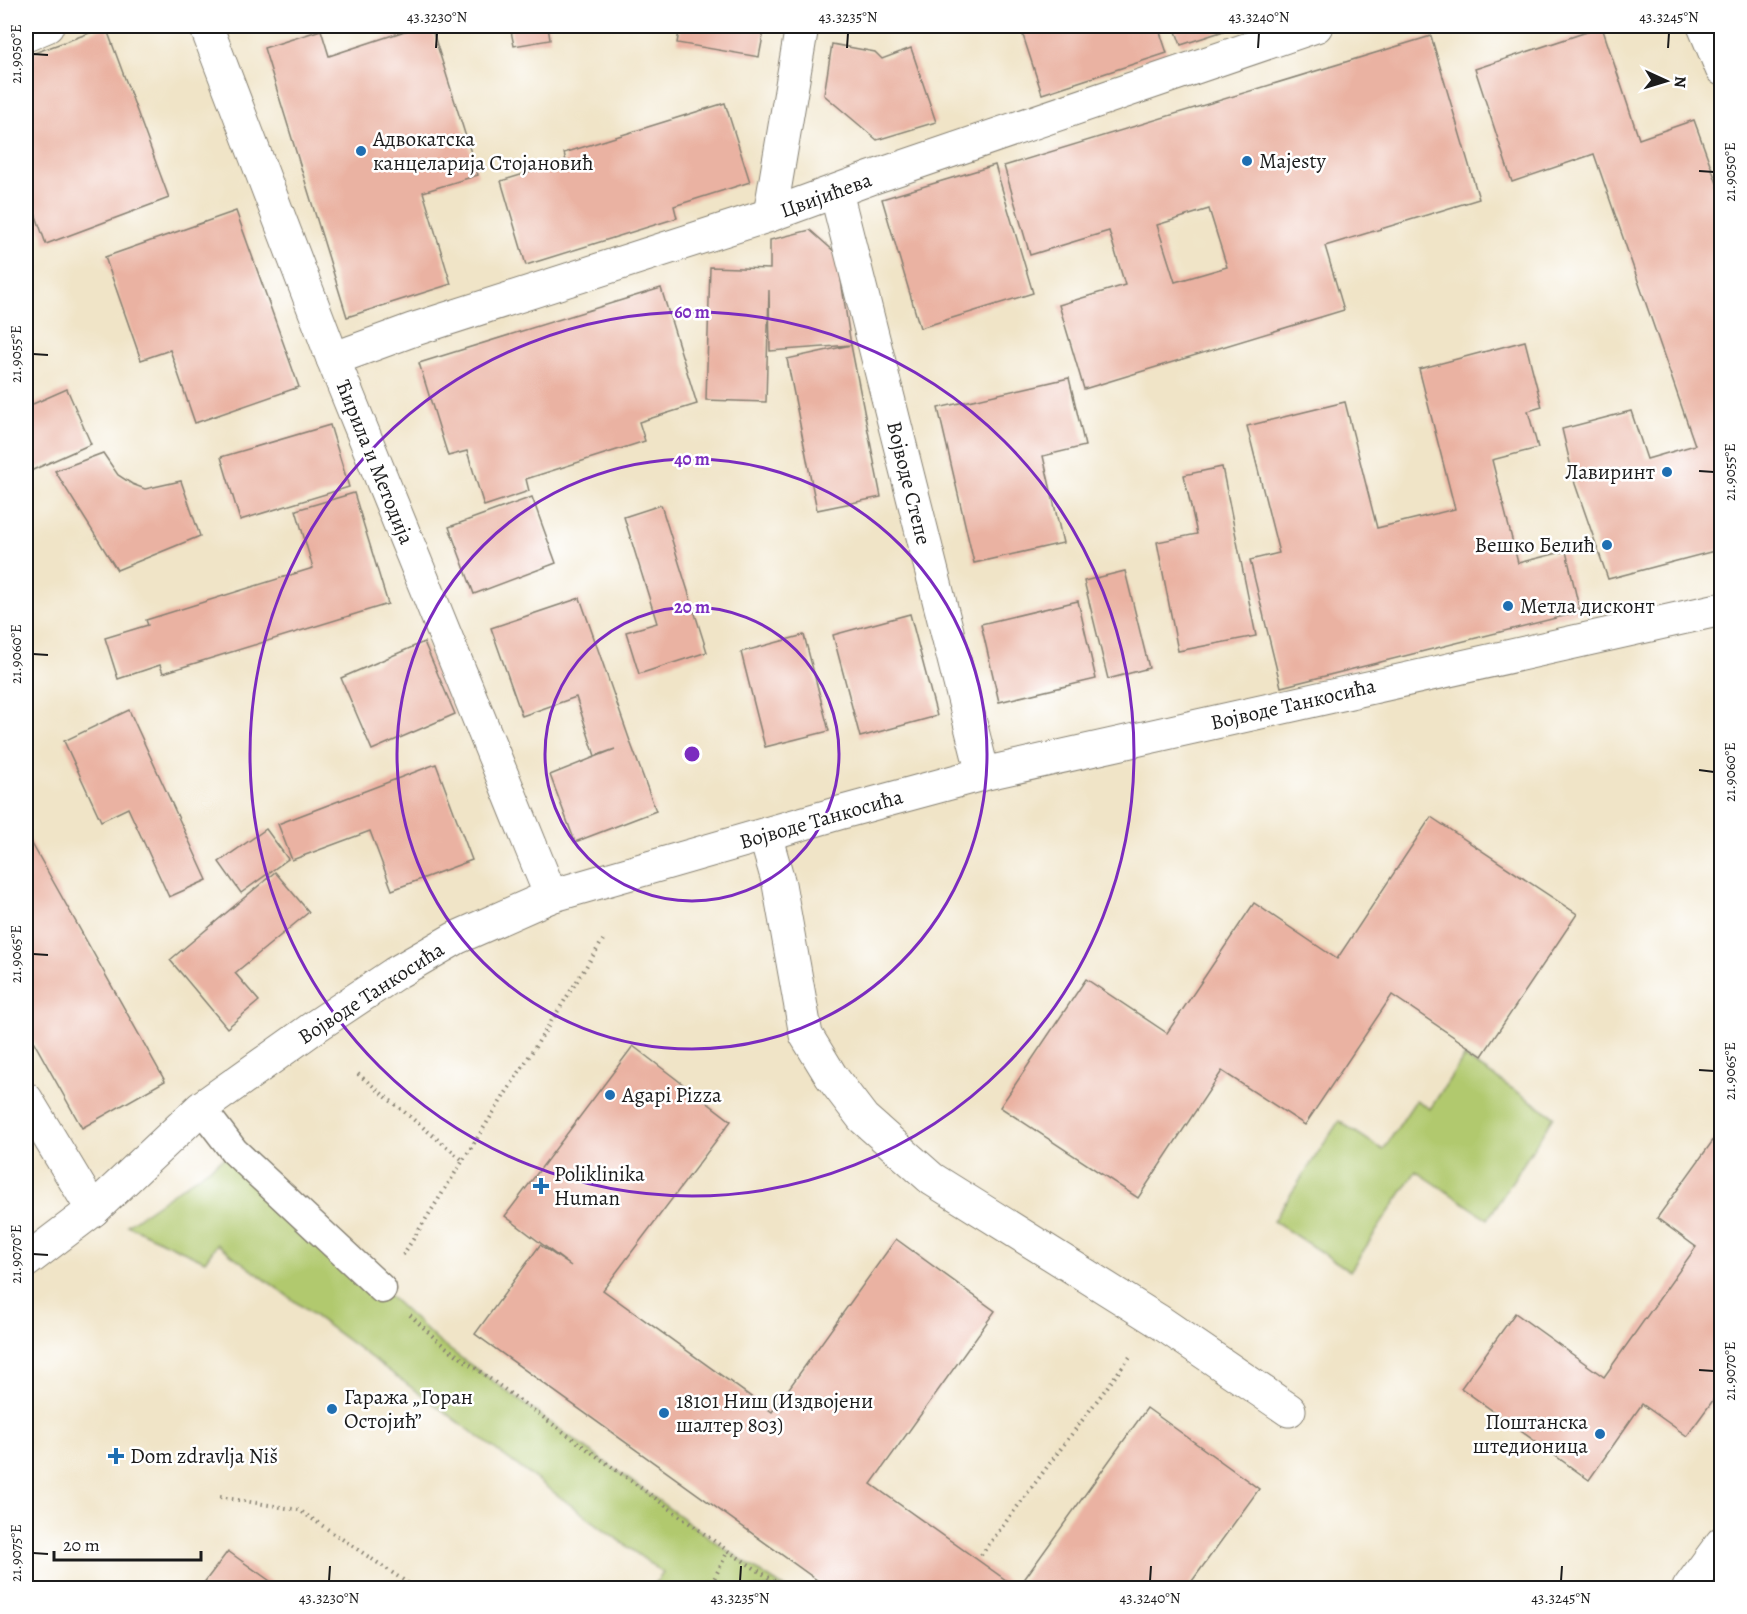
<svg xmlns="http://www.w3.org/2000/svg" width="1747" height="1614" viewBox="0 0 1747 1614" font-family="Alegreya,serif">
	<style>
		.green { fill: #b1c96e; stroke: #667245; stroke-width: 1.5 }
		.building { fill: #eab2a2; fill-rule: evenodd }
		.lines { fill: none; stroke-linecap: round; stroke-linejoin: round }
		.service-casing { stroke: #868072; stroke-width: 31 }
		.minor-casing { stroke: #868072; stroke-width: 35 }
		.tertiary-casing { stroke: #868072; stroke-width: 35 }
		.path { stroke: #868072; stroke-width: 4; stroke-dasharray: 1.5 4.5; stroke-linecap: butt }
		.service { stroke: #fff; stroke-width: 28 }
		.minor { stroke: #fff; stroke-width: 33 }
		.tertiary { stroke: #fff; stroke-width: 33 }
		.ticks { fill: none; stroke: #1c1c1c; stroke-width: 2 }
		.ring { fill: none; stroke: #7b2cbf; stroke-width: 3 }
		.poi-dot { fill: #1f6fb2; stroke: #fff; stroke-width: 2 }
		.labels { text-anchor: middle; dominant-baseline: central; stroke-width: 5; stroke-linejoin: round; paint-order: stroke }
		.poi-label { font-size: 21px; fill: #1c1c1c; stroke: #fff; text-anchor: start }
		.street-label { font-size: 21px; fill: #1c1c1c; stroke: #fff }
		.centre { fill: #7b2cbf; stroke: #fff; stroke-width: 3 }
		.ring-label { font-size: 18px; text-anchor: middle; font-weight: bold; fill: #7b2cbf; stroke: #fff; stroke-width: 5; stroke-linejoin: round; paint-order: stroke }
		.neatline { fill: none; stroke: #1c1c1c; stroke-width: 2 }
		.ticks-label { font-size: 15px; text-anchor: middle; fill: #1c1c1c }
	</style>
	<rect width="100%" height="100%" fill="#fff"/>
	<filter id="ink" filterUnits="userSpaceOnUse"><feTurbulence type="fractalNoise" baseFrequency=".0167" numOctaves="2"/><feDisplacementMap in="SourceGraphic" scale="12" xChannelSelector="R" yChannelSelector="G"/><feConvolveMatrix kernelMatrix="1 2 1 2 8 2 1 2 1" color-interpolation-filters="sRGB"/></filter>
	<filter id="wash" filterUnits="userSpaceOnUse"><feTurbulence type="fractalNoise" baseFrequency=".008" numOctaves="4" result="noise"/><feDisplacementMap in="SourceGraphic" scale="24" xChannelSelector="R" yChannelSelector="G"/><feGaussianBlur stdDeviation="1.35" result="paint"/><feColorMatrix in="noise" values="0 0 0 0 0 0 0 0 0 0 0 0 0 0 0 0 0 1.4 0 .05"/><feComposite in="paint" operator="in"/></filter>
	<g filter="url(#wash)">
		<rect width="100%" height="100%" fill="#f0e4c7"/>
		<!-- green -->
		<g class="green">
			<path d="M1464 1057 1554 1116 1488 1219 1416 1171 1350 1271 1273 1221 1339 1121 1383 1150 1416 1100 1430 1109Z"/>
			<path d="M234 1151 439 1342 728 1551 785 1588H652L663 1573 217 1244 205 1261 127 1225Z"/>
		</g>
		<g id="blocks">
			<!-- building -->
			<g class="building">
				<path d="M420 26H431L478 175 423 192 451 284 347 317 264 48 321 30 329 56Z"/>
				<path d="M510 26H548L550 40 514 46Z"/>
				<path d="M680 26H765L759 57 677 43Z"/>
				<path d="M1020 26H1158L1167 53 1042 94Z"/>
				<path d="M1174 26H1239L1181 45Z"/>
				<path d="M106 27 169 198 46 244 26 188V56Z"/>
				<path d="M1602 27 1639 139 1694 120 1722 197V549L1608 579 1575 484 1562 429 1631 411 1647 459 1695 445 1594 154 1512 182 1475 69Z"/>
				<path d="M1431 36 1479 199 1325 246 1344 310 1084 389 1059 305 1125 285 1109 231 1030 255 1004 166ZM1209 209 1227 267 1175 282 1157 225Z"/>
				<path d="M832 44 875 52 882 59 911 48 936 122 877 140 824 95Z"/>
				<path d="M725 103 750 182 674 206 677 218 526 265 501 181 566 161 564 153Z"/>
				<path d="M995 165 1033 293 920 328 882 199Z"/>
				<path d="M236 211 299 387 195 423 170 350 141 360 105 257Z"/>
				<path d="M810 230 837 254 851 345 881 497 817 510 787 359 851 345 770 351 769 290 766 402 706 400 710 267 770 269V240Z"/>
				<path d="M661 288 697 404 639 422 645 441 526 479 529 491 484 506 467 451 448 456 419 363Z"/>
				<path d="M1525 341 1542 407 1528 411 1538 448 1492 460 1518 563 1566 551 1580 612 1281 687 1250 560 1279 553 1247 426 1345 402 1377 528 1455 509 1419 369Z"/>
				<path d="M1069 378 1085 446 1043 456 1063 543 974 563 938 408Z"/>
				<path d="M67 389 91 444 26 473V407Z"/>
				<path d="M330 425 349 487 240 520 221 457Z"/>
				<path d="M103 453 118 475 132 484 145 489 181 481 200 536 117 570 55 471Z"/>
				<path d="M1222 467 1256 636 1178 651 1157 542 1197 534 1184 475Z"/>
				<path d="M354 493 388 604 163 673 160 665 118 679 105 638 148 625 146 620 313 568 296 510Z"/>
				<path d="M532 497 556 563 474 594 449 527Z"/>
				<path d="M661 505 707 652 639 674 626 632 657 623 624 517Z"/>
				<path d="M1125 571 1149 668 1108 679 1084 581Z"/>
				<path d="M580 598 631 744 656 811 575 842 550 775 615 749 595 756 576 697 522 716 491 628Z"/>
				<path d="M1078 601 1096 679 999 702 981 624Z"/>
				<path d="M910 614 937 716 860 737 833 635Z"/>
				<path d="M804 635 829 731 765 747 741 652Z"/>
				<path d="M424 642 455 714 372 750 341 678Z"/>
				<path d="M129 710 207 880 169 897 128 808 101 821 64 741Z"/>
				<path d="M436 764 472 860 392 890 370 831 292 860 278 824Z"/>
				<path d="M1431 817 1577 914 1482 1056 1392 995 1305 1125 1222 1071 1138 1198 1000 1107 1086 979 1167 1033 1254 903 1337 959Z"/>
				<path d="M266 829 288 859 241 893 219 862Z"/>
				<path d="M26 833 165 1081 82 1128 26 1028Z"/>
				<path d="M275 872 309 912 235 973 259 1001 227 1028 170 960Z"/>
				<path d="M633 1046 731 1121 603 1290 772 1412 896 1239 995 1311 871 1484 1017 1588H828L475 1334 540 1245 571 1266 505 1216Z"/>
				<path d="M1722 1128V1388L1687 1436 1642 1404 1589 1480 1461 1388 1515 1313 1604 1377 1696 1247 1657 1218Z"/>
				<path d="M1147 1408 1259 1489 1187 1588H1018Z"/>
				<path d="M228 1551 239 1559 280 1588H200Z"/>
			</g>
		</g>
	</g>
	<g filter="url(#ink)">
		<use href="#blocks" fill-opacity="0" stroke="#868072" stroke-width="1.5"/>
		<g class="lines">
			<!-- service casing -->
			<g class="service-casing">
				<path id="service" d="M201 1108 234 1151 382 1289"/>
			</g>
			<!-- minor casing -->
			<g class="minor-casing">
				<g id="minor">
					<path d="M206 26 333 359 551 896"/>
					<path d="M26 35 47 26"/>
					<path d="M836 192 983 774"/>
					<path d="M770 215 802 26"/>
					<path d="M333 359 412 330 770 215 871 178 1316 26"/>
					<path d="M765 835 779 884 806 1035 831 1076 863 1118 932 1179 1157 1320 1289 1410"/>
					<path d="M26 1099 93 1210"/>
					<path d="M26 1261 93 1210 201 1108 316 1026 394 974 456 938 551 896 839 813 983 774 1722 609"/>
				</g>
			</g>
			<!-- tertiary casing -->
			<g class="tertiary-casing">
				<g id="tertiary">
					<path d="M1704 26 1722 69"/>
					<path d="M1689 1588 1722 1543"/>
				</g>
			</g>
			<!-- path -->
			<g class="path">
				<path d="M358 1074 464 1161"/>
				<path d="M403 1255 603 940"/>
				<path d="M410 1315 439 1342 728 1551 785 1588"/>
				<path d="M26 1451 36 1438"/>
				<path d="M220 1497 299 1510 415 1588"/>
				<path d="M981 1555 1132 1354"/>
				<path d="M708 1588 714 1579 728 1551"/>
			</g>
			<!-- service -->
			<use href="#service" class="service"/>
			<!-- minor -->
			<use href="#minor" class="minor"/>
			<!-- tertiary -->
			<use href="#tertiary" class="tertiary"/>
		</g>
	</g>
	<!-- ticks -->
	<path class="ticks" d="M436 48 437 33M847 48 848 33M1258 48 1259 33M1668 48 1669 33M33 54 48 55M1699 171 1714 172M33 354 48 355M1699 471 1714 472M33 654 48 655M1699 770 1714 772M33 954 48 955M1699 1070 1714 1071M33 1254 48 1255M1699 1370 1714 1371M33 1553 48 1554M329 1581 330 1566M740 1581 741 1566M1150 1581 1151 1566M1561 1581 1562 1566"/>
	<!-- distance rings -->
	<g class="ring">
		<circle cx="692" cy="754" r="147"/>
		<circle cx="692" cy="754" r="295"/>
		<circle cx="692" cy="754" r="442"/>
	</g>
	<!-- markers -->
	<g class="poi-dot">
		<circle cx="361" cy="151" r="6"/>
		<circle cx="1247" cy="161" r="6"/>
		<circle cx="1667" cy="472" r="6"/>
		<circle cx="1607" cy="545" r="6"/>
		<circle cx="1508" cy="606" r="6"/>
		<circle cx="610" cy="1095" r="6"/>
		<path d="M538 1177h6v6h6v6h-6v6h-6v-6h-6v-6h6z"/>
		<circle cx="332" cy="1409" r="6"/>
		<circle cx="664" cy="1413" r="6"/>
		<circle cx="1600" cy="1434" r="6"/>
		<path d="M113 1447h6v6h6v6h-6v6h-6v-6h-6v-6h6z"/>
	</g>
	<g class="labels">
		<!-- poi labels -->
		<g class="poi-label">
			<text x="373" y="139">Адвокатска<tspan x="373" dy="24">канцеларија Стојановић</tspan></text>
			<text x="1259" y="161">Majesty</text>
			<text x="1655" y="472" text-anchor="end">Лавиринт</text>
			<text x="1595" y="545" text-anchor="end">Вешко Белић</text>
			<text x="1520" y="606">Метла дисконт</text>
			<text x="622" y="1095">Agapi Pizza</text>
			<text x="554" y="1174">Poliklinika<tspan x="554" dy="24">Human</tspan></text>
			<text x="344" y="1397">Гаража „Горан<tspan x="344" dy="24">Остојић”</tspan></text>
			<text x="676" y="1401">18101 Ниш (Издвојени<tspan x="676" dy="24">шалтер 803)</tspan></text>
			<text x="1588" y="1422" text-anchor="end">Поштанска<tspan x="1588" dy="24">штедионица</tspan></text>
			<text x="130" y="1456">Dom zdravlja Niš</text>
		</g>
		<!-- street labels -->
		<g class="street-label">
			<text transform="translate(826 195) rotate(-20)">Цвијићева</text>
			<text transform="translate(375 462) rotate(68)">Ћирила и Методија</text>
			<text transform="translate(909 483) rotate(76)">Војводе Степе</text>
			<text transform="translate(1293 704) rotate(-13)">Војводе Танкосића</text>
			<text transform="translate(821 819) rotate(-16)">Војводе Танкосића</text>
			<text transform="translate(371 993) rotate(-33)">Војводе Танкосића</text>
		</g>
	</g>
	<circle cx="692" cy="754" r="9" class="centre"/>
	<g class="ring-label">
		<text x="692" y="318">60 m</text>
		<text x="692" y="465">40 m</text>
		<text x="692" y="613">20 m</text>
	</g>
	<!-- margin -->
	<rect width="1747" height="1614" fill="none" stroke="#fff" stroke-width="66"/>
	<!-- north arrow -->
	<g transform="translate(1666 81) rotate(94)" stroke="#ffffff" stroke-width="4.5" paint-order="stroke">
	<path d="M0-4.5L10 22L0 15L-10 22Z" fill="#1c1c1c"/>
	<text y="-9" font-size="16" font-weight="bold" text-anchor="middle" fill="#1c1c1c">N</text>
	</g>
	<!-- scale -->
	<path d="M54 1551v9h147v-9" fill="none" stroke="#1c1c1c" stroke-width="3"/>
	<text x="63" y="1551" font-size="18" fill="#1c1c1c" stroke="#ffffff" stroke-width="4.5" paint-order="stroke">20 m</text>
	<rect x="33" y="33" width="1681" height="1548" class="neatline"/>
	<g class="ticks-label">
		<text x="437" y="22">43.3230°N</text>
		<text x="848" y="22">43.3235°N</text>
		<text x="1259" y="22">43.3240°N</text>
		<text x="1669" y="22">43.3245°N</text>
		<text transform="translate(16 54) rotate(-90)" y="5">21.9050°E</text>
		<text transform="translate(1730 172) rotate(-90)" y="5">21.9050°E</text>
		<text transform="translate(16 354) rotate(-90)" y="5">21.9055°E</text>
		<text transform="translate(1730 472) rotate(-90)" y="5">21.9055°E</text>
		<text transform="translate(16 654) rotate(-90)" y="5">21.9060°E</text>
		<text transform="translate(1730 772) rotate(-90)" y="5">21.9060°E</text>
		<text transform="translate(16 954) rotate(-90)" y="5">21.9065°E</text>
		<text transform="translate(1730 1071) rotate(-90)" y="5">21.9065°E</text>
		<text transform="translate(16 1254) rotate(-90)" y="5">21.9070°E</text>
		<text transform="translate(1730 1371) rotate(-90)" y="5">21.9070°E</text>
		<text transform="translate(16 1553) rotate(-90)" y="5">21.9075°E</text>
		<text x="329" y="1603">43.3230°N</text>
		<text x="740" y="1603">43.3235°N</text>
		<text x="1150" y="1603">43.3240°N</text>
		<text x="1561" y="1603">43.3245°N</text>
	</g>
</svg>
